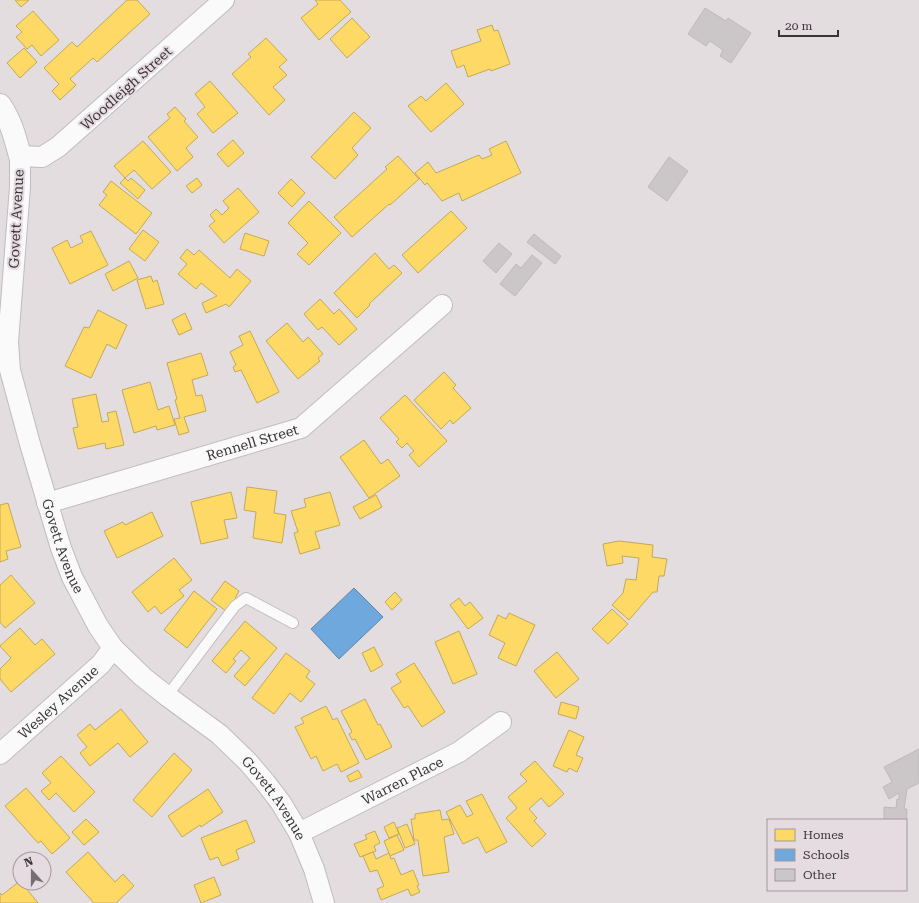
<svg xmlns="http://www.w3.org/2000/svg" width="919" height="903" viewBox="0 0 919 903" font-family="'Roboto Serif',serif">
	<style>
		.homes { fill: #ffd966; stroke: #c4a858 }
		.schools { fill: #6fa8dc; stroke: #5f86aa }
		.building { fill: #cbc6c8; stroke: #beb9bb }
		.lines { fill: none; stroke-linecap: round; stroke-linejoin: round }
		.lane-casing { stroke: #c0bcbe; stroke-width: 12 }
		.street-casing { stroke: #c0bcbe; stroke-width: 22 }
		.secondary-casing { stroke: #c0bcbe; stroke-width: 24 }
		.lane { stroke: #fbfafa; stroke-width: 10 }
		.street { stroke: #fbfafa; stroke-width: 20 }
		.secondary { stroke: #fbfafa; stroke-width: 22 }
		.labels { text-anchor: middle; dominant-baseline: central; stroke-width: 4; stroke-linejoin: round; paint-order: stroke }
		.street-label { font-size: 14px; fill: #393537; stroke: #e5dbe1 }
	</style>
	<rect width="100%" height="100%" fill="#e3dde0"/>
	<!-- homes -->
	<g class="homes">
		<path d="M15 0H29L21 7Z"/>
		<path d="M127 0H137L150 14 97 62 93 58 70 79 76 85 60 100 52 91 59 84 44 68 72 42 77 47Z"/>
		<path d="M315 0H340L351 12 319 40 301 18 318 4Z"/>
		<path d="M33 11 59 40 41 56 32 45 27 49 16 37 22 32 16 26Z"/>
		<path d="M352 18 370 37 347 58 330 39Z"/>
		<path d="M492 25 494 31 498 30 510 64 491 71 490 69 468 77 464 65 457 68 451 51 481 41 477 30Z"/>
		<path d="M266 38 287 60 279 67 287 75 273 87 285 100 269 115 232 74 251 57 248 54Z"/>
		<path d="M24 48 37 62 20 78 7 63Z"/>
		<path d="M210 81 238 113 213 133 197 114 205 107 195 94Z"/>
		<path d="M446 83 464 104 431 132 408 106 421 96 426 101Z"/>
		<path d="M175 107 186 119 184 121 198 137 186 148 193 157 177 171 148 137 170 118 167 114Z"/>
		<path d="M354 112 371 128 352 148 358 155 335 179 311 157Z"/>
		<path d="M233 140 244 153 228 167 217 154Z"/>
		<path d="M143 141 171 172 152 189 134 170 125 178 114 166Z"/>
		<path d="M506 141 521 173 462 201 459 193 442 201 427 183 425 185 415 173 428 162 436 173 479 155 482 159 492 155 489 149Z"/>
		<path d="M398 156 419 179 390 205 389 204 352 237 334 217 387 169 385 167Z"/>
		<path d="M125 178 128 181 131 178 145 190 138 199 120 183Z"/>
		<path d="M197 178 202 185 192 193 186 186Z"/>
		<path d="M291 179 305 193 292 207 278 193Z"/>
		<path d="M111 181 152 213 136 234 99 205 107 195 103 192Z"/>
		<path d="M238 188 259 212 224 243 209 226 215 221 210 215 216 209 222 215 229 208 223 201Z"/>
		<path d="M309 201 341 233 309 265 297 254 308 243 288 223Z"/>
		<path d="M451 211 467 228 418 273 402 255Z"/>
		<path d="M143 230 159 242 145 261 129 249Z"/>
		<path d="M91 231 108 265 70 284 52 248 67 240 71 248 83 242 80 236Z"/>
		<path d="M245 233 269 241 264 256 240 249Z"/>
		<path d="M187 249 194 255 199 250 230 278 237 269 251 281 229 307 226 304 206 313 202 303 217 296 201 283 196 289 178 274 187 264 180 258Z"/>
		<path d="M375 253 389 269 394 265 402 273 369 304 370 305 357 318 334 293Z"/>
		<path d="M129 261 138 278 113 291 105 274Z"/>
		<path d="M151 276 153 282 157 280 164 304 146 309 137 280Z"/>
		<path d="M320 299 334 314 339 309 357 329 339 345 322 327 318 330 304 314Z"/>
		<path d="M98 310 127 325 116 349 107 344 91 378 65 366 84 327 89 328Z"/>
		<path d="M185 313 192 329 179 335 172 320Z"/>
		<path d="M287 323 303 342 308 337 323 354 318 358 320 361 298 379 266 341Z"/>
		<path d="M250 331 279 392 257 403 241 370 235 372 233 367 236 365 230 352 243 345 239 336Z"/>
		<path d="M201 353 208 375 192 380 196 396 202 395 206 411 184 417 189 432 179 435 174 419 180 418 175 400 177 399 167 363Z"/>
		<path d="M444 372 456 385 453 388 471 408 453 424 450 420 441 429 414 400Z"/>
		<path d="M150 382 158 410 169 406 175 425 157 430 156 426 134 433 122 390Z"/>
		<path d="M96 394 102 422 109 421 107 413 116 411 124 445 106 449 105 443 78 449 73 428 78 427 72 399Z"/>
		<path d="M405 395 447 441 419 467 409 455 414 451 407 443 402 448 396 442 399 439 380 418Z"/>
		<path d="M364 440 381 464 388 459 400 476 369 498 340 457Z"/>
		<path d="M247 487 277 491 274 513 286 515 282 543 253 538 256 512 244 510Z"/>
		<path d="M231 492 237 518 224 520 228 538 201 544 191 502Z"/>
		<path d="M330 492 340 525 315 532 320 548 300 554 294 533 298 532 291 511 306 507 304 499Z"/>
		<path d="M376 495 382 507 360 519 353 507Z"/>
		<path d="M8 503 21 547 6 551 8 559 0 562V505Z"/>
		<path d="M152 512 163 536 117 558 104 531 123 522 125 525Z"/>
		<path d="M619 541 653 545 652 557 667 559 664 576H659L657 592H653L629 620 612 605 623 593 626 579 636 580 639 558 622 556 623 563 607 566 603 544Z"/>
		<path d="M174 558 192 580 179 590 184 596 161 614 155 606 148 612 132 592Z"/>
		<path d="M11 575 35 603 5 628 0 622V585Z"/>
		<path d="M225 581 239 591 235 598 236 599 226 611 211 600Z"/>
		<path d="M194 591 217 609 187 648 164 630Z"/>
		<path d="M395 592 402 600 392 610 385 602Z"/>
		<path d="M459 598 465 606 470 602 483 618 468 629 450 605Z"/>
		<path d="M612 609 628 624 608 644 592 629Z"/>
		<path d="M509 613 535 625 516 666 498 658 505 643 489 635 498 615 506 619Z"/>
		<path d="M245 621 277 648 245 686 234 676 250 658 241 650 233 659 236 661 226 673 212 661Z"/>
		<path d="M20 628 35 645 42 639 55 654 11 692 0 679V669L11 658 0 646Z"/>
		<path d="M459 631 477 674 453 684 435 642Z"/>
		<path d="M374 647 383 665 371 672 362 653Z"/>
		<path d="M557 652 579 679 556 698 534 671Z"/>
		<path d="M286 653 310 671 306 677 315 684 301 702 290 693 274 714 252 698Z"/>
		<path d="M414 663 445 712 422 727 408 706 404 708 391 688 401 682 396 674Z"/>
		<path d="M365 699 378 725 380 724 392 747 366 760 355 739 352 740 349 734 352 732 341 711Z"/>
		<path d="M561 702 579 707 576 719 558 714Z"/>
		<path d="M326 706 333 720 337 718 359 763 341 772 337 764 323 771 316 756 311 759 295 727 304 723 301 718Z"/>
		<path d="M121 709 148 742 130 757 118 743 90 766 80 753 87 747 77 735 90 724 95 730Z"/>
		<path d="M569 730 584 737 576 755 583 758 577 772 569 768 567 772 553 766Z"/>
		<path d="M174 753 192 770 152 817 133 800Z"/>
		<path d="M61 756 95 792 74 812 56 793 49 800 41 791 51 783 42 773Z"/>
		<path d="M535 761 564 794 549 807 541 798 529 809 537 818 534 821 546 834 532 847 506 818 517 808 508 797 527 781 520 774Z"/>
		<path d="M358 770 362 777 350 782 347 776Z"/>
		<path d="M26 788 70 838 52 854 41 841 38 843 5 806Z"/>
		<path d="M208 789 223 812 201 827 200 825 182 837 168 816Z"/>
		<path d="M482 794 507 842 486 853 478 837 463 844 446 812 460 805 467 817 473 814 466 801Z"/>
		<path d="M440 810 442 820 449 819 454 834 444 837 449 872 423 876 418 840H414L411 819H415V814Z"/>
		<path d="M86 819 99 832 84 845 72 832Z"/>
		<path d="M246 820 255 842 236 850 239 859 222 866 218 857 210 860 201 838Z"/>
		<path d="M394 822 399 834 389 838 384 827Z"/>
		<path d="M407 824 415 844 405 848 397 828Z"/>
		<path d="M375 831 380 843 374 846 376 851 360 857 354 844 367 839 365 835Z"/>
		<path d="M397 835 404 850 390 856 384 841Z"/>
		<path d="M88 852 115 882 123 874 134 886 116 903H94L66 872Z"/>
		<path d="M373 852 376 859 389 853 391 859 394 858 401 875 413 870 419 885 417 886 420 892 411 896 408 889 381 900 377 889 384 886 377 870 370 872 363 856Z"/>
		<path d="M214 877 221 895 201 903 194 885Z"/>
		<path d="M20 881V883H22L38 903H0V893L2 895Z"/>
	</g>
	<!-- schools -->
	<path class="schools" d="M354 588 383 617 339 659 311 629Z"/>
	<!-- building -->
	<g class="building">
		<path d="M705 8 726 21 728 18 751 33 731 63 720 56 723 50 710 41 706 46 688 34Z"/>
		<path d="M669 157 688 171 667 201 648 187Z"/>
		<path d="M534 234 561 256 555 264 527 242Z"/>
		<path d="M499 243 512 254 496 273 483 261Z"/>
		<path d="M532 255 542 263 515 296 500 284 516 264 521 268Z"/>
		<path d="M919 749V783L907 789 904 809H907L906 832V820H884V807L896 808 897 799 899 800V793L889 799 883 787 892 782 884 767Z"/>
	</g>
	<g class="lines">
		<!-- lane casing -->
		<g class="lane-casing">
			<path id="lane" d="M167 696 235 606 246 598 293 623"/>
		</g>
		<!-- street casing -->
		<g class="street-casing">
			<g id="street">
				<path id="s1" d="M224 0 58 147 42 157 20 156V187L8 342 10 370 30 444 61 548 72 577 98 626 113 648 143 677 167 696 219 734 248 762 265 782 281 803 299 833 314 869 324 903"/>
				<path id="s2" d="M47 503 301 428 442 305"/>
				<path id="s3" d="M0 754 101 664 113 648"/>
				<path id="s4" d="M299 833 459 752 501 722"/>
			</g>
		</g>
		<!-- secondary casing -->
		<g class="secondary-casing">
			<path id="secondary" d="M0 105C11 121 15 137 20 156"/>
		</g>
		<!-- lane -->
		<use href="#lane" class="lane"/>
		<!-- street -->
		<use href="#street" class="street"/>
		<!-- secondary -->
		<use href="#secondary" class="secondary"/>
	</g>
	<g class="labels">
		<!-- street labels -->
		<g class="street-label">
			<text transform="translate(126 88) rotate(-42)">Woodleigh Street</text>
			<text transform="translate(16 219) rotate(-87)">Govett Avenue</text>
			<text stroke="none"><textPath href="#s2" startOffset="214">Rennell Street</textPath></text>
			<text stroke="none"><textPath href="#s1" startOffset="661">Govett Avenue</textPath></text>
			<text stroke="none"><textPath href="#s3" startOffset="78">Wesley Avenue</textPath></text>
			<text stroke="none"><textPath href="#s4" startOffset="116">Warren Place</textPath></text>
			<text stroke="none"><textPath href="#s1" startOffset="997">Govett Avenue</textPath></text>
		</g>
	</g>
	<!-- legend -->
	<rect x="767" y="819" width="140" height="72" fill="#e5dbe1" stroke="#a0999d"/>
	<rect x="775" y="829" width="20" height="12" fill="#ffd966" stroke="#a0999d"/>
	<text x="803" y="839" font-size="12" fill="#393537">Homes</text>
	<rect x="775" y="849" width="20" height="12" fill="#6fa8dc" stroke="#a0999d"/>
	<text x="803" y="859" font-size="12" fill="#393537">Schools</text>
	<rect x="775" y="869" width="20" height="12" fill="#cbc6c8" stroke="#a0999d"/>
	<text x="803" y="879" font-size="12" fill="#393537">Other</text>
	<!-- north arrow -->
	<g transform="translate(32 871) rotate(339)"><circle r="19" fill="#e5dbe1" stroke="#a0999d"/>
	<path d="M0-3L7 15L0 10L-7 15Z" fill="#747072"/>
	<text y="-6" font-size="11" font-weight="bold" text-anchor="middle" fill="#393537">N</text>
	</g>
	<!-- scale -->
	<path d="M779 30v6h59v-6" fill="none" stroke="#393537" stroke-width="2"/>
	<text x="785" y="30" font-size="12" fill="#393537" stroke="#e5dbe1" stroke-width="3" paint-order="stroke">20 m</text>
</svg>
